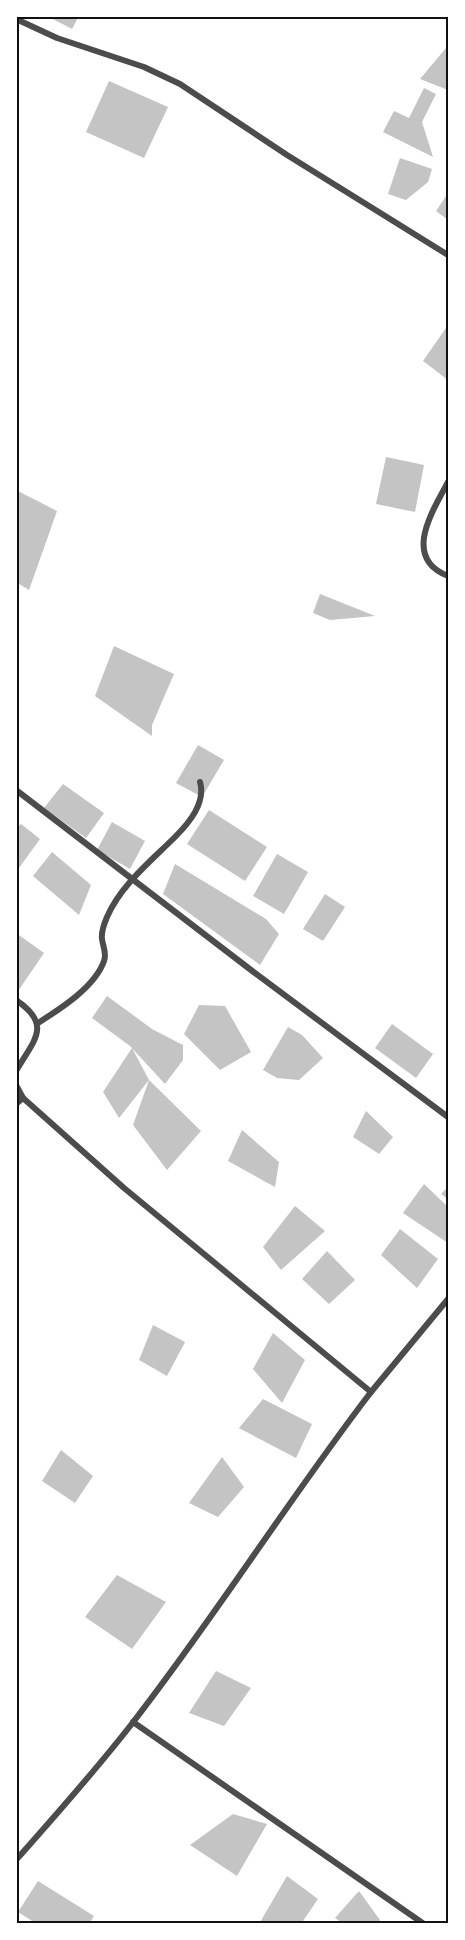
<svg xmlns="http://www.w3.org/2000/svg" width="465" height="1940" viewBox="0 0 465 1940" font-family="'Nunito Sans',sans-serif">
	<style>
		.building { fill: #c4c4c4 }
		.lines { fill: none; stroke-linecap: round; stroke-linejoin: round }
		.minor { stroke: #4c4c4c; stroke-width: 6 }
		.neatline { fill: none; stroke: #111; stroke-width: 2 }
	</style>
	<rect width="100%" height="100%" fill="#fff"/>
	<!-- building -->
	<g class="building">
		<path d="M47 16H79L72 29Z"/>
		<path d="M446 48 448 50V90L420 79Z"/>
		<path d="M109 81 168 107 144 158 86 132Z"/>
		<path d="M424 88 436 94 422 122 433 157 383 132 394 111 409 118Z"/>
		<path d="M400 158 432 169 428 182 406 200 388 194Z"/>
		<path d="M448 193V220L436 211Z"/>
		<path d="M448 325V380L423 361Z"/>
		<path d="M386 457 424 465 415 512 376 504Z"/>
		<path d="M16 490 57 511 29 590 16 582Z"/>
		<path d="M320 594 375 616 330 620 313 613Z"/>
		<path d="M114 646 174 674 152 725V736L95 696Z"/>
		<path d="M198 745 224 760 202 797 176 783Z"/>
		<path d="M63 784 104 813 86 838 44 808Z"/>
		<path d="M209 810 267 847 245 881 187 844Z"/>
		<path d="M112 822 145 841 130 869 97 850Z"/>
		<path d="M21 824 40 839 16 872V828Z"/>
		<path d="M52 852 91 885 79 915 33 876Z"/>
		<path d="M277 854 308 872 284 914 253 896Z"/>
		<path d="M175 864 266 919 279 934 260 965 163 894Z"/>
		<path d="M325 894 345 907 323 941 303 929Z"/>
		<path d="M16 933 44 953 18 991 16 989Z"/>
		<path d="M107 996 152 1029 183 1045V1060L165 1084 130 1046 92 1018Z"/>
		<path d="M199 1005 225 1006 251 1052 220 1070 184 1034Z"/>
		<path d="M392 1024 433 1054 416 1078 375 1048Z"/>
		<path d="M288 1027 302 1035 323 1058 299 1080 277 1078 263 1070Z"/>
		<path d="M132 1048 149 1080 119 1118 103 1092Z"/>
		<path d="M149 1080 201 1131 167 1170 133 1125Z"/>
		<path d="M366 1111 393 1137 379 1154 353 1137Z"/>
		<path d="M242 1130 279 1162 275 1187 228 1161Z"/>
		<path d="M424 1184 448 1207V1243L403 1213Z"/>
		<path d="M448 1187V1199L441 1194Z"/>
		<path d="M295 1206 325 1231 281 1270 263 1247Z"/>
		<path d="M400 1229 438 1259 417 1288 381 1255Z"/>
		<path d="M327 1251 355 1280 329 1304 302 1279Z"/>
		<path d="M153 1325 185 1342 167 1376 139 1360Z"/>
		<path d="M273 1333 305 1360 282 1403 253 1369Z"/>
		<path d="M263 1399 312 1424 296 1458 239 1428Z"/>
		<path d="M61 1450 93 1476 75 1503 42 1481Z"/>
		<path d="M222 1457 244 1487 218 1517 189 1503Z"/>
		<path d="M117 1575 166 1602 132 1649 85 1617Z"/>
		<path d="M216 1671 251 1688 224 1726 189 1713Z"/>
		<path d="M233 1814 267 1824 237 1876 190 1845Z"/>
		<path d="M287 1876 318 1899 301 1924H259Z"/>
		<path d="M38 1881 94 1916 89 1924H37L18 1912Z"/>
		<path d="M359 1891 380 1920 378 1924H344L335 1918Z"/>
	</g>
	<g class="lines">
		<!-- minor -->
		<g class="minor">
			<path d="M16 19 57 38 144 67 180 84 287 155 448 255"/>
			<path d="M448 482C432 512 402 558 448 576"/>
			<path d="M16 790 251 970 448 1117"/>
			<path d="M16 1000C53 1025 34 1040 16 1071"/>
			<path d="M38 1023C60 1009 95 987 104 961 107 953 103 947 102 939 101 932 104 924 107 917 121 885 151 861 175 837 189 823 206 803 200 782"/>
			<path d="M16 1085 23 1098 124 1188 371 1392C289 1499 217 1614 134 1721 97 1769 56 1815 16 1860"/>
			<path d="M16 1104 23 1098"/>
			<path d="M371 1392 448 1299"/>
			<path d="M133 1722 424 1924"/>
		</g>
	</g>
	<!-- border -->
	<rect width="465" height="1940" fill="none" stroke="#ffffff" stroke-width="36"/>
	<rect x="18" y="18" width="429" height="1904" class="neatline"/>
</svg>
